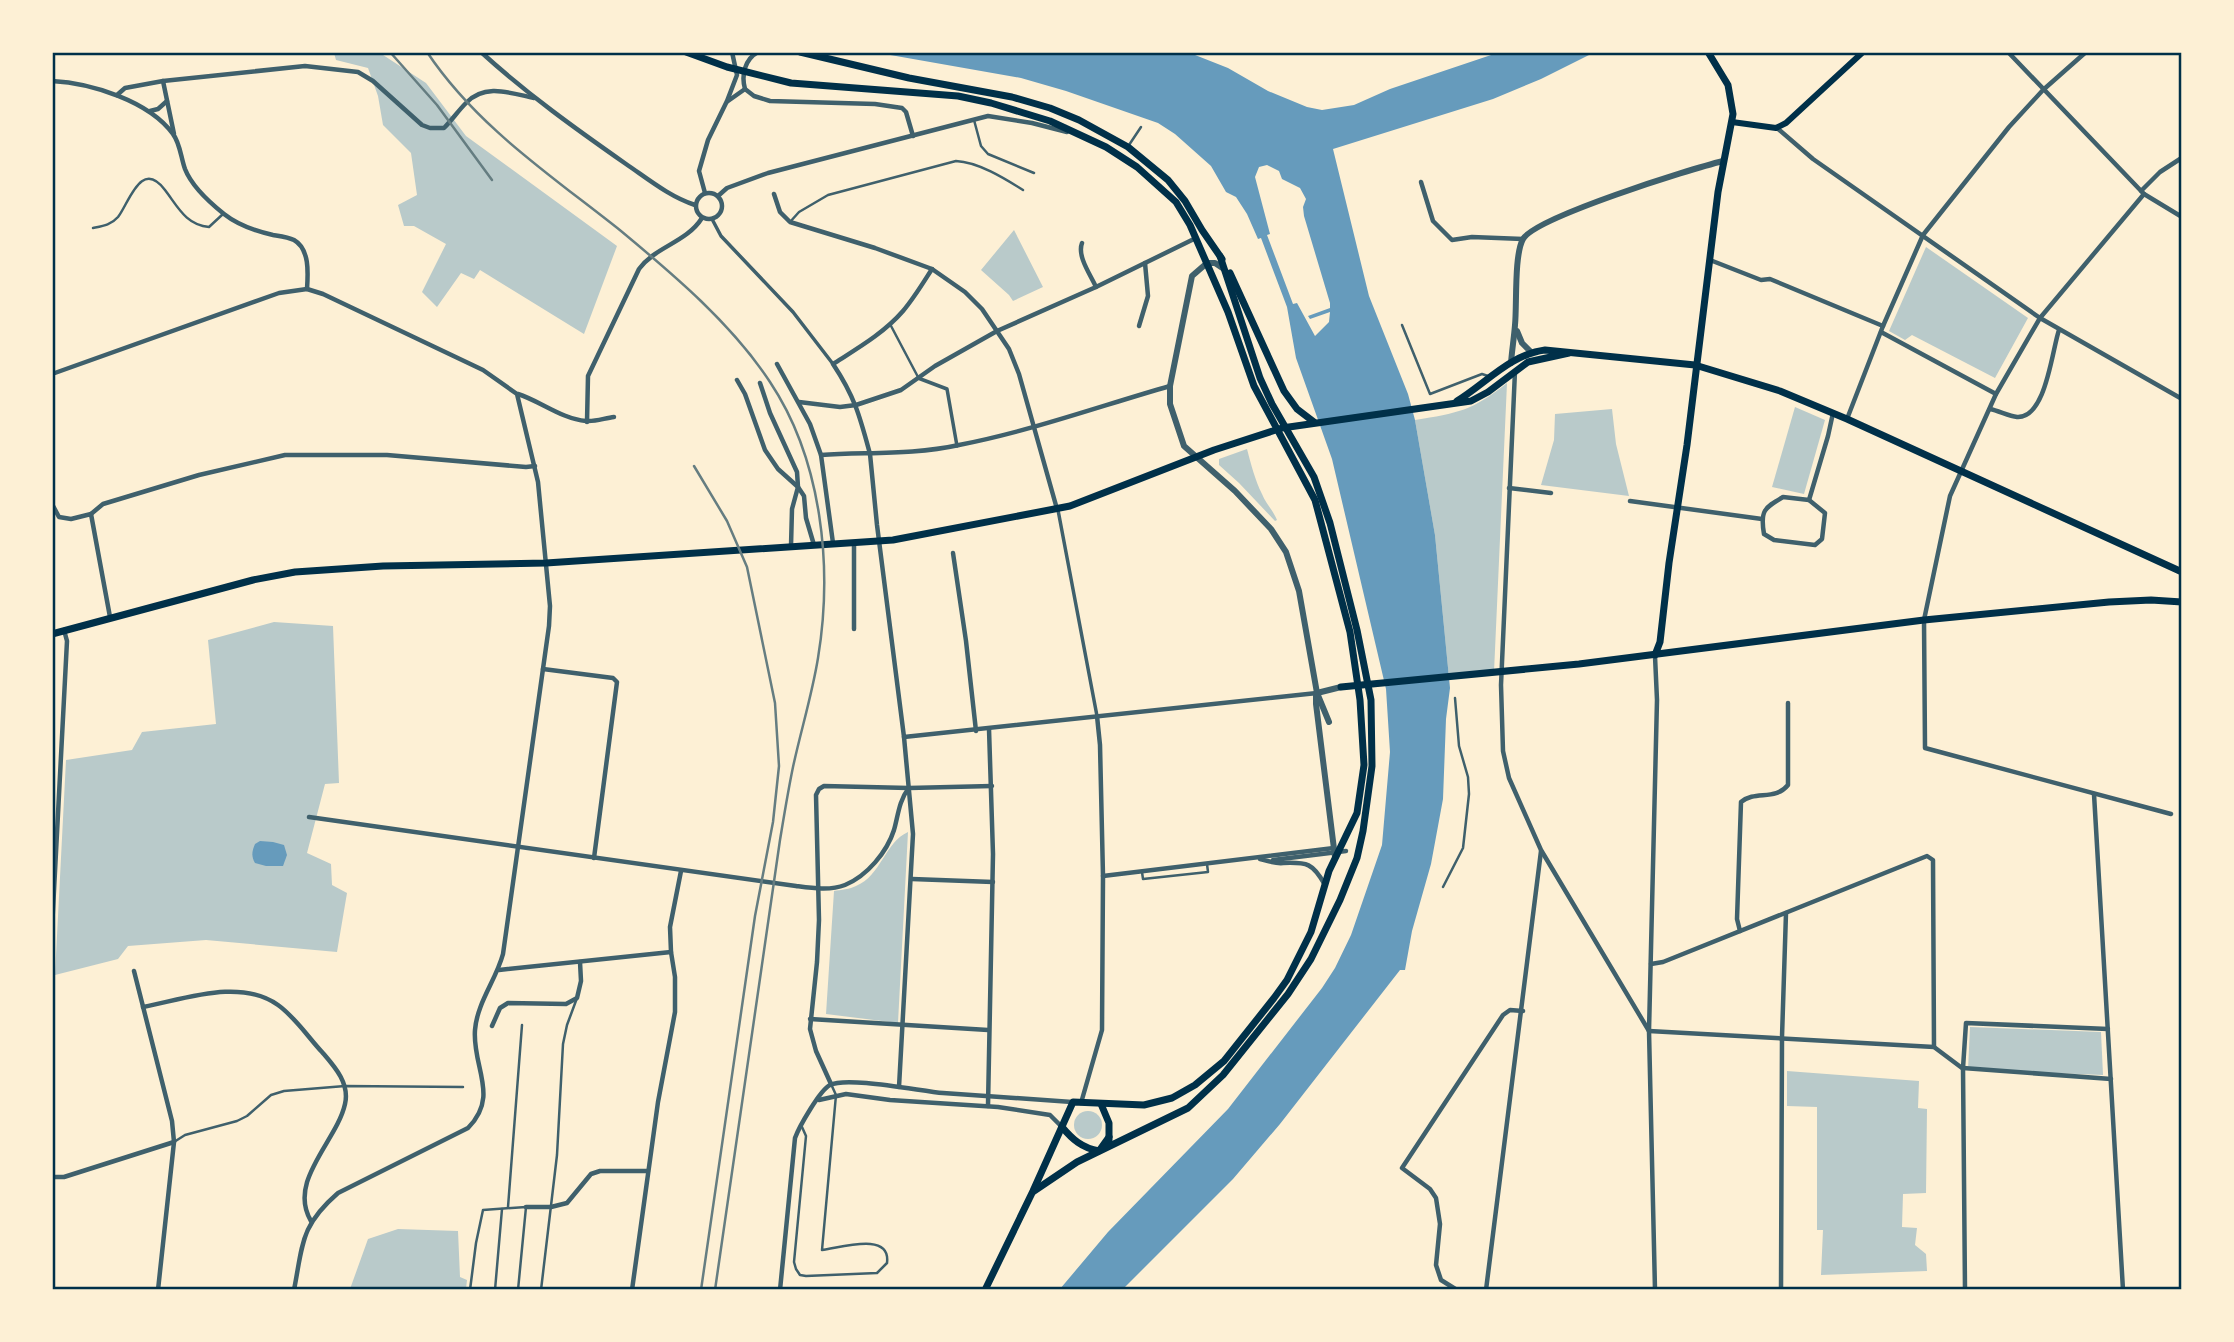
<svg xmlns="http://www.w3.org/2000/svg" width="2234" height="1342" viewBox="0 0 2234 1342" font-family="'Fira Sans Condensed',sans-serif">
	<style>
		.green { fill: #b9caca }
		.water { fill: #669bbc; fill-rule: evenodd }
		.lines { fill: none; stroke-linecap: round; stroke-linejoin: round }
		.service { stroke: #3f606c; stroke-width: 2.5 }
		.pedestrian { stroke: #3f606c; stroke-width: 3.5 }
		.minor { stroke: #3f606c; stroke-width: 4.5 }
		.tertiary { stroke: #3f606c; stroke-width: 6 }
		.secondary { stroke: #003049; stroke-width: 6 }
		.primary { stroke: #003049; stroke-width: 7 }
		.rail { stroke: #657d81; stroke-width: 2.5 }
		.neatline { fill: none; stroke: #003049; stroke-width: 2.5 }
	</style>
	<rect width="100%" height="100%" fill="#fdf0d5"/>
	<!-- green -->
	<g class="green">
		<path d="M334 53H380L426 83 466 136 617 246 584 334 480 270 474 279 461 273 437 307 422 292 446 244 414 226H404L398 205 417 195 411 153 383 125 378 96 368 68 336 60Z"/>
		<path d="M1014 230 1043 287 1013 301 1009 295 981 270Z"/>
		<path d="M1926 247 2028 318 1995 378 1912 335 1905 340 1889 331Z"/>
		<path d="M1507 383 1494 672 1449 678 1435 535 1415 420C1458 413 1472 411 1507 383Z"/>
		<path d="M1795 407 1825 420 1804 494 1772 487Z"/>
		<path d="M1612 409 1616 444 1629 496 1541 485 1554 440 1555 414Z"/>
		<path d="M1247 449C1251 464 1255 480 1262 494 1266 504 1273 510 1277 520L1275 521 1239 483 1219 465V459Z"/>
		<path d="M274 622 333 626 339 783 325 784 307 853 331 864 332 885 347 893 337 952 206 940 128 946 118 959 55 975 66 760 132 750 142 732 216 724 208 640Z"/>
		<path d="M908 832 898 1023 826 1014 834 891C841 890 850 889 856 886 881 876 885 842 908 832Z"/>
		<path d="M1970 1027 2101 1032 2103 1075 1968 1070Z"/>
		<path d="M1787 1071 1919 1081 1918 1108 1927 1109 1926 1193 1903 1194 1902 1227 1917 1228 1915 1245 1926 1254 1927 1271 1821 1275 1823 1230H1817V1107L1787 1106Z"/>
		<circle cx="1088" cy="1125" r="14"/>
		<path d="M398 1229 458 1231 460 1277 467 1280 466 1289H350L368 1239Z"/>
	</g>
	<!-- water -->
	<g class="water">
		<path d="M879 53H1190L1228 68 1268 91 1307 107 1322 110 1354 105 1390 89 1497 53H1593L1541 79 1493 99 1333 149 1369 296 1408 394 1415 420 1435 535 1450 688 1446 719 1443 799 1431 864 1412 931 1405 970H1400L1280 1124 1233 1179 1123 1289H1060L1108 1232 1228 1109 1322 988 1335 968 1351 935 1382 845 1390 752 1386 689 1332 459 1296 358 1287 307 1261 238 1258 239 1247 214 1236 197 1226 192 1211 166 1175 134 1158 123 1066 91 1021 78ZM1267 165 1279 171 1282 179 1300 188 1306 199 1303 207 1304 216 1330 303V308L1308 316 1310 319 1330 312 1329 322 1315 336 1297 303 1293 304 1267 235 1270 234 1255 177 1259 167Z"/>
		<path d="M260 841 273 842 284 845 287 855 283 866H266L255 863C251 856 252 851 255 844Z"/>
	</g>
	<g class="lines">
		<!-- service -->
		<g class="service">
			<path d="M974 120 981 146 988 154 1034 173"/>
			<path d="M1129 145 1141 127"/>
			<path d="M790 222 799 212 828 195 956 161C978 162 1004 178 1023 190"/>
			<path d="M93 228C103 226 111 225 118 217 129 203 141 158 165 190 178 207 186 225 209 227L223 214"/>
			<path d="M890 324 918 377"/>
			<path d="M1402 325 1430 394 1482 374 1488 376"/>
			<path d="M1142 872 1143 879 1208 872 1207 864"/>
			<path d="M1443 887 1463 848 1469 794 1468 777 1459 746 1455 698"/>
			<path d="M802 1127 806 1136 794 1262 796 1269 800 1275 806 1276 877 1273 887 1263C891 1231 840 1248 822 1250L836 1095 831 1084"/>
			<path d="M174 1142 185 1135 237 1121 247 1116 271 1095 284 1091 345 1086 463 1087"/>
			<path d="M508 1207 522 1025"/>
			<path d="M470 1290 476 1243 483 1210 526 1207 518 1290"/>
			<path d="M495 1290 502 1209"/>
			<path d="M541 1290 557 1155 563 1044 567 1025 577 998"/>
		</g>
		<!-- pedestrian -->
		<g class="pedestrian">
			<path d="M712 219 721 236 793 312 833 364"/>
			<path d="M918 378 947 389 957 446"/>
			<path d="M1058 510 1097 716"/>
		</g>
		<!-- minor -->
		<g class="minor">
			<path d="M481 52C527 94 576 129 626 164 648 179 670 197 695 205"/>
			<path d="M758 52C745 59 741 75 745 89L754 96 770 101 875 104 902 108 906 112 913 136"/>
			<path d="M773 52H775"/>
			<path d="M2008 52 2144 194 2182 217"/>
			<path d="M52 81C91 83 149 101 173 134 180 143 181 158 185 169 192 187 209 202 224 214 238 225 255 231 273 235 279 236 288 237 294 240 310 249 308 274 307 289"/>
			<path d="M163 81 174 134"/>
			<path d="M117 95 125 88 163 81 305 66 358 72 373 81 422 125 430 128H444C452 120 458 111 466 103 485 83 510 93 534 98"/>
			<path d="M728 101 745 89"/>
			<path d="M150 111 158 109 167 101"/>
			<path d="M1777 128 1813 159 2040 318 2182 399"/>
			<path d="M1421 182 1433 221 1452 240 1472 237 1523 239"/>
			<path d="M2141 191 2160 172 2180 159 2182 160"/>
			<circle cx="709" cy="206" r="13"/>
			<path d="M705 193 699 171 708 140 727 101 737 75 732 52"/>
			<path d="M774 194 780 212 790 222 875 248 932 269 965 292 982 309 1009 349 1019 374 1057 509"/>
			<path d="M2144 194 2040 318 1996 394 1950 496 1924 620 1925 748 2171 814"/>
			<path d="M718 196 727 188 768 173 988 116 1032 123 1067 132"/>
			<path d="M1082 243C1077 256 1090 274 1096 287"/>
			<path d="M1710 260 1761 280 1770 279 1883 326"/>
			<path d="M1139 326 1148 296 1145 263"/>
			<path d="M1881 332 1996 394"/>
			<path d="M777 364 810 424 821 455 833 543"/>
			<path d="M1515 371 1501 685 1503 751 1509 778 1541 850 1649 1031"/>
			<path d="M52 374 279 293 307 289 323 294 483 370 517 394 538 482 550 606 549 626 503 954C496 980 477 1003 475 1030 472 1067 500 1096 468 1128L338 1193C300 1226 303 1244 294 1290"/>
			<path d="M737 380 745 394 765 450 778 469 798 487 804 496 806 518 814 545"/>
			<path d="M760 383 770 413 797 472 798 487 792 509 791 546"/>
			<path d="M518 394C540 401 562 419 586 421 595 422 605 418 614 417"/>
			<path d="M799 402 840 407 856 405 901 390 935 366 997 331 1096 287 1196 238"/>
			<path d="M1990 409C1999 411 2009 416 2017 417 2046 419 2052 350 2059 330"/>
			<path d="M1847 419 1883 326 1923 235 2009 127 2043 90 2086 52"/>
			<path d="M587 422 588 376 639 269C656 246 686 243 702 218"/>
			<path d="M821 455C867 452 914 455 959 445 1031 431 1100 406 1170 386"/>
			<path d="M1509 488 1551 493"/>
			<path d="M1783 497 1809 500 1825 513 1822 539 1815 545 1774 540 1764 534C1760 511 1764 508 1783 497Z"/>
			<path d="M1809 500 1828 436 1833 413"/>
			<path d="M1630 501 1762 519"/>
			<path d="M52 504 59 517 71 519 91 514 110 617"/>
			<path d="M91 514 103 504 199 475 285 455H387L526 467 535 466"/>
			<path d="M953 553 966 641 976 731"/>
			<path d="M854 629V543"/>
			<path d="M543 669 613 678 617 682 594 858"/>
			<path d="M904 737 1317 693"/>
			<path d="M2094 794 2123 1290"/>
			<path d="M309 817 796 886C811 888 830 891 845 885 867 876 887 852 894 830 898 816 899 801 908 789"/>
			<path d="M1260 859C1268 861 1276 864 1283 863 1307 862 1313 863 1325 885"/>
			<path d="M1273 860 1346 851"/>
			<path d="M1103 876 1334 848"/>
			<path d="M912 879 993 882"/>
			<path d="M52 929 67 641 64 630"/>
			<path d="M1740 931 1737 919 1741 802C1755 790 1775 801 1788 785V703"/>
			<path d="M1651 964 1663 962 1927 856 1933 860 1934 1047"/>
			<path d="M499 970 671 952"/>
			<path d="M134 971 172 1121 174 1142 158 1290"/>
			<path d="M143 1007C185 999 240 978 278 1005 295 1017 308 1037 322 1052 334 1066 350 1083 345 1104 337 1141 287 1181 311 1221"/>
			<path d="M810 1019 988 1030"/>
			<path d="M492 1026 500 1008 508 1003 566 1004 577 998 581 981 580 962"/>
			<path d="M1649 1031 1934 1047 1962 1068"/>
			<path d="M1963 1068 2111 1079"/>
			<path d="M831 1084 816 1051 810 1029 817 962 819 920 816 795 819 789 824 786 909 788 992 786"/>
			<path d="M899 1087 913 834 904 737 877 525 870 454C860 417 855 397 833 364 858 348 884 333 903 311 914 298 923 283 932 269"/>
			<path d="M819 1100 846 1094 890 1100 998 1107 1050 1115 1062 1127"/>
			<path d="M1081 1103 1102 1030 1103 876 1100 745 1097 716"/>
			<path d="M988 1106 993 854 989 729"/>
			<path d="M52 1177H64L174 1142"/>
			<path d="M526 1207H551L567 1203 591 1174 600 1171H648"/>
			<path d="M632 1290 658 1102 675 1012V977L671 952 670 927 681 871"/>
			<path d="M780 1290 795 1138C799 1127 820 1090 830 1085 847 1076 920 1091 943 1093 986 1096 1029 1099 1072 1102"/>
			<path d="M1457 1290 1441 1280 1436 1265 1440 1224 1436 1198 1430 1189 1402 1168 1503 1015 1510 1010 1523 1011"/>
			<path d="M1486 1290 1541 851"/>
			<path d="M1655 1290 1649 1031 1657 700 1655 656"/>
			<path d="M1781 1290 1782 1037 1786 913"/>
			<path d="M1965 1290 1963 1068 1966 1023 2108 1029"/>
		</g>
		<!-- tertiary -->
		<g class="tertiary">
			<path d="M1224 269 1215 263H1207L1192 276 1170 386V404L1184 446 1235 491 1271 529 1286 552 1299 591 1317 693 1329 722"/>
			<path d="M1517 331 1522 343 1531 352"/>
			<path d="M1511 363C1512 350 1514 338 1515 325 1517 305 1514 255 1523 239 1536 217 1691 169 1723 161"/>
			<path d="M1317 693 1341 687"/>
			<path d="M1316 695V704L1335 857"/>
		</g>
		<!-- secondary -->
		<path class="secondary" d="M1732 122 1776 128 1786 123 1863 52"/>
		<!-- primary -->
		<g class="primary">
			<path d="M686 52 727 67 791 83 958 96 991 103 1050 121 1106 147 1137 167 1176 202 1190 225 1228 312 1254 386 1315 500 1350 632 1360 700 1364 765 1357 813 1329 871 1311 932 1287 980 1274 998 1224 1061 1195 1085 1172 1098 1144 1105 1073 1102 1033 1191 985 1290"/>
			<path d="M800 52 909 78 1012 97 1050 108 1079 120 1128 147 1168 180 1185 201 1202 230 1222 259"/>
			<path d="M1230 273 1284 391 1297 409 1314 422"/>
			<path d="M1457 401C1485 384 1511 354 1545 350L1695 365 1780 391 1847 419 2182 572"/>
			<path d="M52 634 253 580 295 572 383 566 546 563 893 540 1070 506 1214 450 1282 428 1471 401 1488 392 1528 362 1569 353"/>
			<path d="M1655 655 1660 642 1669 563 1687 445 1718 192 1733 114 1728 85 1708 52"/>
			<path d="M1341 687 1579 664 1924 620 2109 602 2151 600 2182 602"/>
			<path d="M1101 1104 1109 1123V1140"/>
			<path d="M1062 1127C1072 1139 1082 1148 1099 1151L1109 1137"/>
			<path d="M1034 1191 1077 1162 1188 1108 1223 1075 1288 994 1311 959 1340 900 1357 858 1363 831 1372 766 1371 700 1357 630 1330 523 1314 477 1272 404 1260 378 1220 256"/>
		</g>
		<!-- rail -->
		<g class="rail">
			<path d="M390 52 437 105 492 180"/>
			<path d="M427 52C477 127 552 176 621 231 674 275 732 324 770 382 822 460 833 567 818 658 812 695 801 730 793 767 788 791 784 816 780 840L715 1290"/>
			<path d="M694 466 727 521 747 567 775 703 779 766 773 822 755 916 701 1290"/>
		</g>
	</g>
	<!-- border -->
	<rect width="2234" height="1342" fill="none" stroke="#fdf0d5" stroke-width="108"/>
	<rect x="54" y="54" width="2126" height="1234" class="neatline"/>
</svg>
